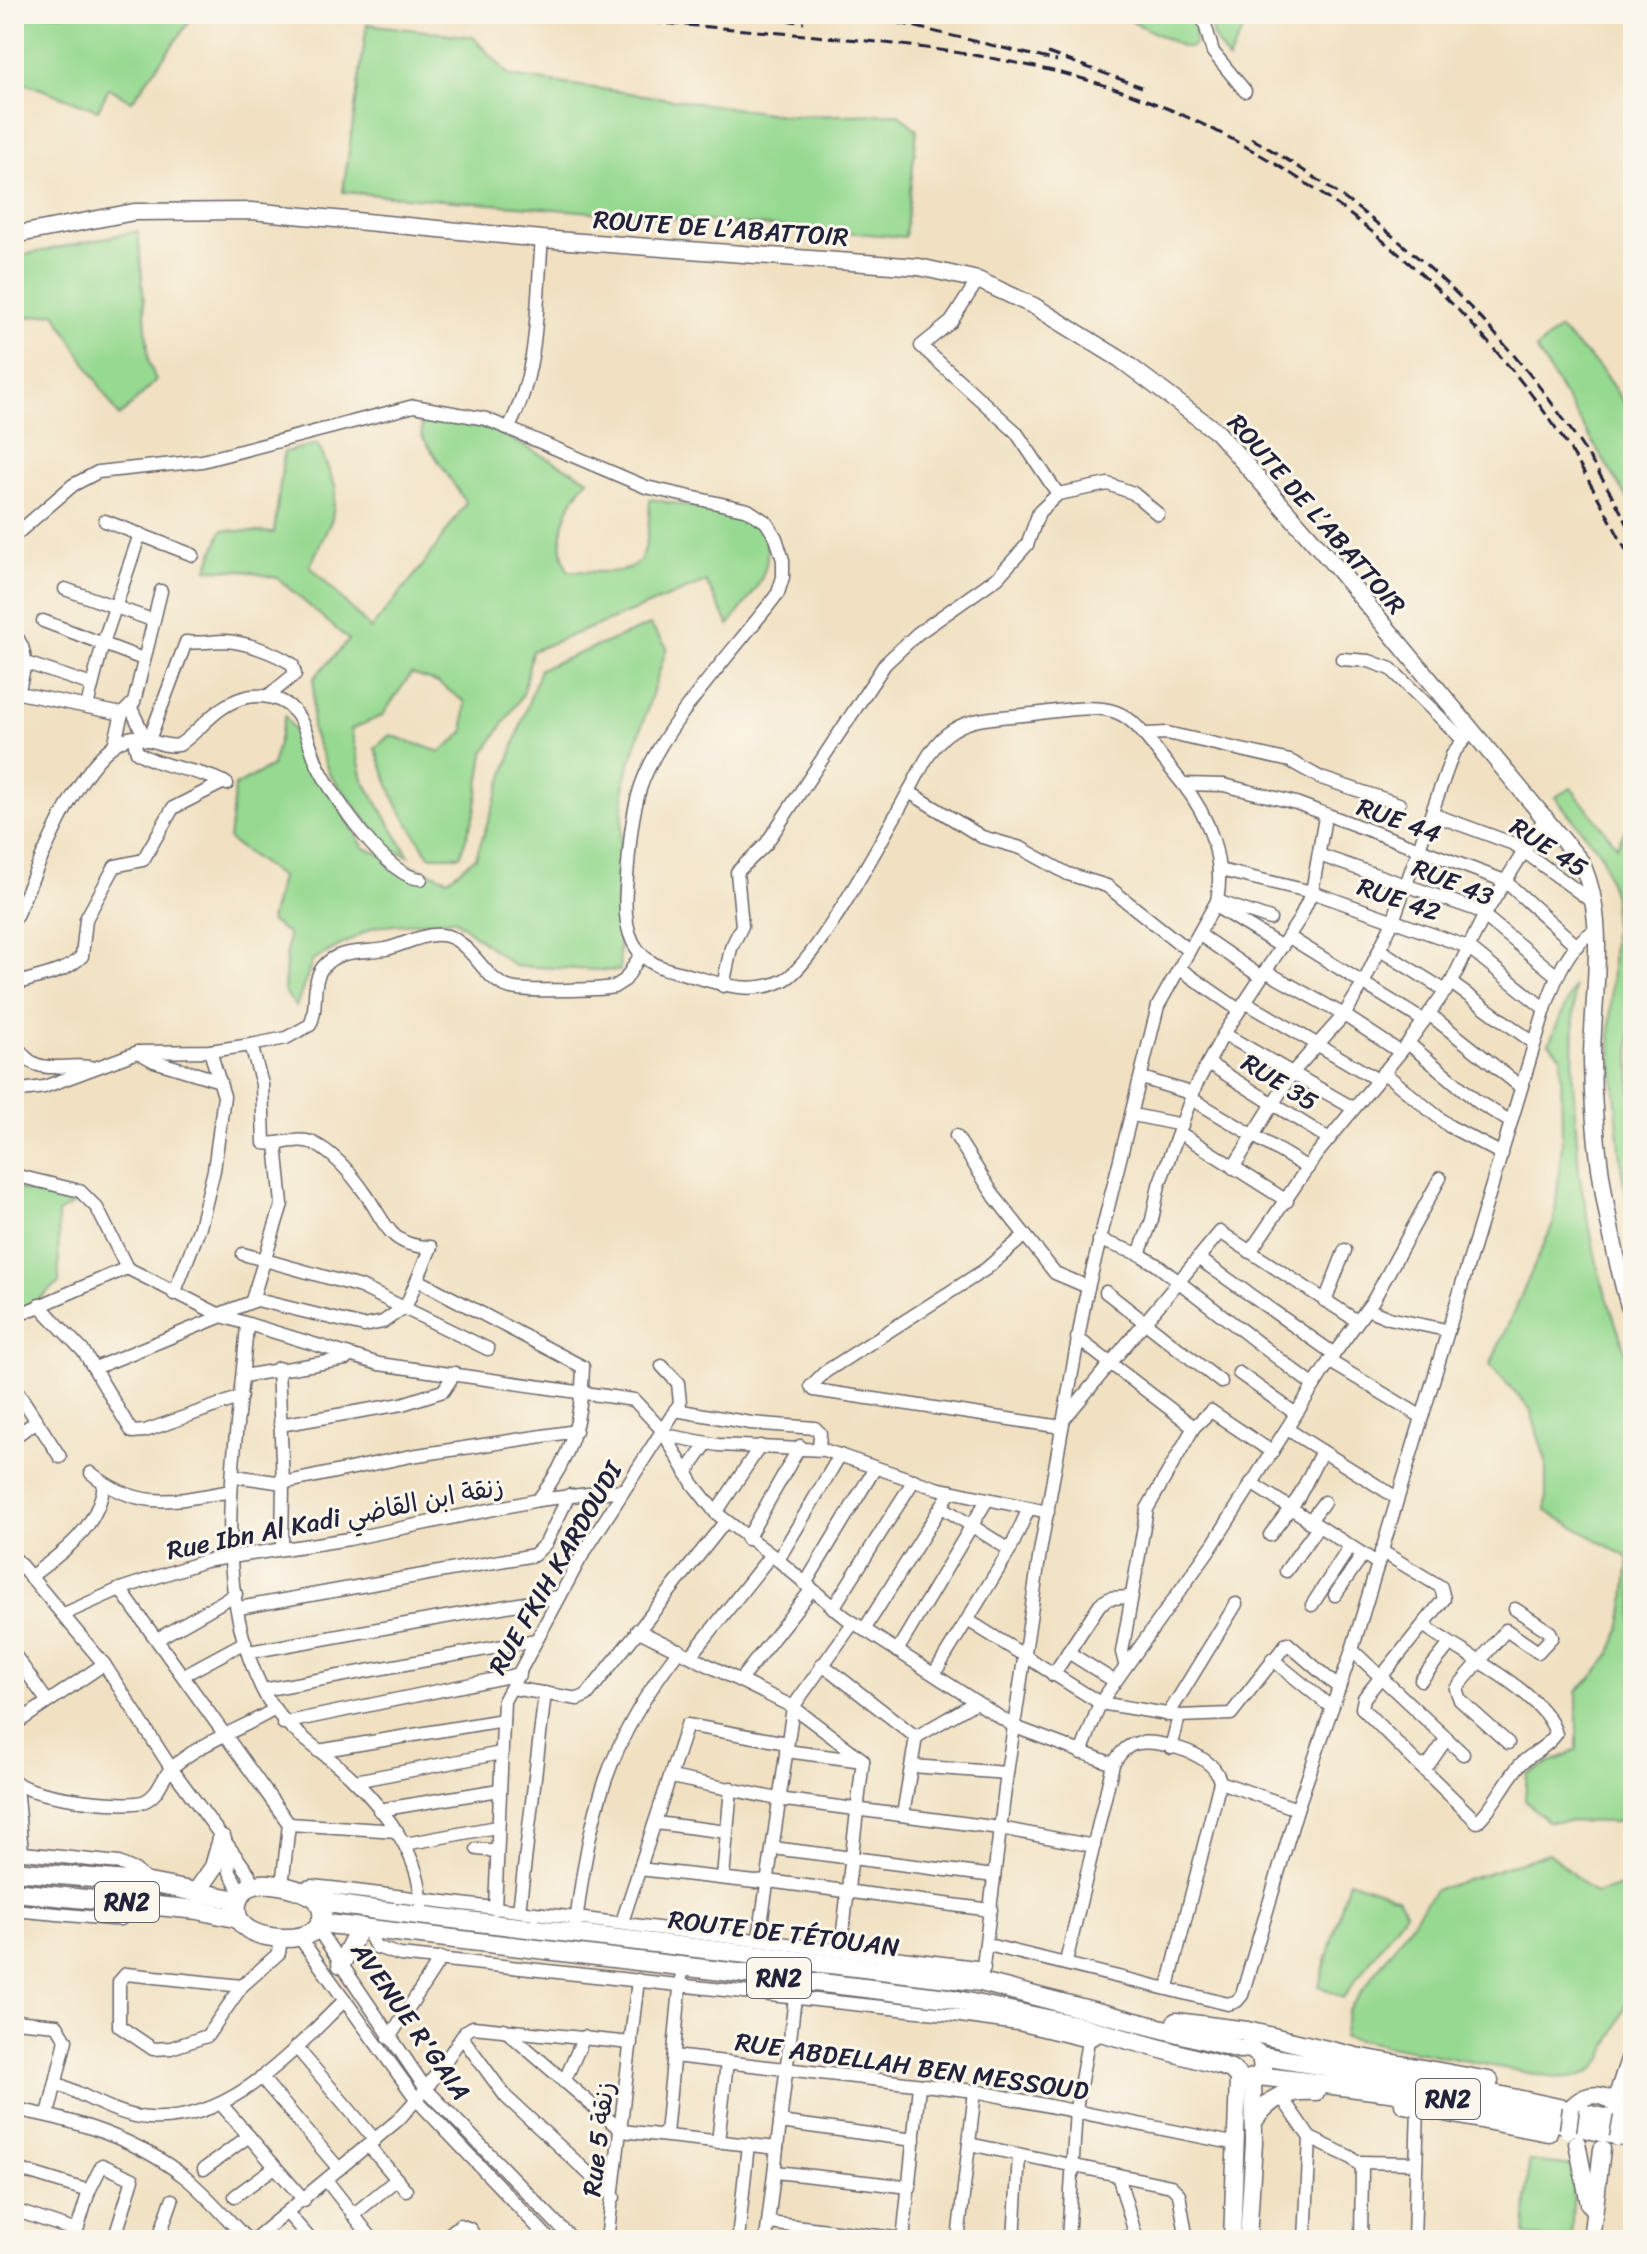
<svg xmlns="http://www.w3.org/2000/svg" width="1647" height="2254" viewBox="0 0 1647 2254" font-family="Sriracha,'Playpen Sans Arabic',sans-serif">
	<style>
		.green { fill: #96d990; stroke: #5c7e66; stroke-width: 2 }
		.lines { fill: none; stroke-linecap: round; stroke-linejoin: round }
		.minor-casing { stroke: #6a656a; stroke-width: 15 }
		.major-casing { stroke: #6a656a; stroke-width: 19 }
		.highway-casing { stroke: #6a656a; stroke-width: 21 }
		.minor { stroke: #fff; stroke-width: 12 }
		.major { stroke: #fff; stroke-width: 16 }
		.highway { stroke: #fff; stroke-width: 18 }
		.rail { stroke: #22223b; stroke-width: 3; stroke-dasharray: 12 6; stroke-linecap: butt }
		.major-bridge-casing { stroke: #6a656a; stroke-width: 19; stroke-linecap: butt }
		.major-bridge { stroke: #fff; stroke-width: 16 }
		.labels { text-anchor: middle; dominant-baseline: central; stroke-width: 6; stroke-linejoin: round; paint-order: stroke }
		.shield { fill: #fbf7ec; stroke: #636270; stroke-width: 2 }
		.shield-label { font-size: 24px; font-weight: bold; fill: #22223b }
		.street-label { font-size: 26px; fill: #22223b; stroke: #fbf7ec }
	</style>
	<rect width="100%" height="100%" fill="#fbf7ec"/>
	<filter id="ink" filterUnits="userSpaceOnUse"><feTurbulence type="fractalNoise" baseFrequency=".0125" numOctaves="2"/><feDisplacementMap in="SourceGraphic" scale="16" xChannelSelector="R" yChannelSelector="G"/><feConvolveMatrix kernelMatrix="1 2 1 2 8 2 1 2 1" color-interpolation-filters="sRGB"/></filter>
	<filter id="wash" filterUnits="userSpaceOnUse"><feTurbulence type="fractalNoise" baseFrequency=".006" numOctaves="4" result="noise"/><feDisplacementMap in="SourceGraphic" scale="32" xChannelSelector="R" yChannelSelector="G"/><feGaussianBlur stdDeviation="1.8" result="paint"/><feColorMatrix in="noise" values="0 0 0 0 0 0 0 0 0 0 0 0 0 0 0 0 0 1.4 0 .05"/><feComposite in="paint" operator="in"/></filter>
	<g filter="url(#wash)">
		<rect width="100%" height="100%" fill="#f1e1c2"/>
		<!-- green -->
		<g class="green">
			<path d="M14 14H195L132 101 109 88 98 110 14 79Z"/>
			<path d="M1117 14H1193L1196 43 1189 48 1181 46Z"/>
			<path d="M1209 14H1251L1228 60 1213 37Z"/>
			<path d="M367 24 473 37 510 76 789 116 899 114 917 130 905 237 343 192Z"/>
			<path d="M138 231 149 362 156 381 119 417 55 313 14 319V257Z"/>
			<path d="M1559 329 1601 369 1633 416V508L1536 349Z"/>
			<path d="M421 413 497 432 588 479C566 504 553 539 568 571 642 574 647 575 650 499L738 515 763 530C777 572 753 592 729 625L706 582 532 651 523 694 484 753 475 812 460 856H429L396 803 375 748 390 735 440 752 464 733 465 702 438 683 411 674 382 716 351 729 363 779 409 856 389 848 330 775 312 730 314 678 349 640 277 578 241 570 207 569 222 530 274 533 284 452 318 444 336 488 332 519 310 566 371 629 424 564 466 503 422 436Z"/>
			<path d="M650 625 667 647 625 779 617 896 620 971 514 966 454 919 374 927 313 960 296 1007 284 991 288 934 270 921 281 877 229 840 235 786 272 766 285 716 364 848 448 879 476 857 540 669Z"/>
			<path d="M1571 788 1617 846 1630 822 1633 823 1628 886 1633 1235 1622 1173 1610 1035 1614 897 1601 854 1555 797Z"/>
			<path d="M1574 986 1573 1080 1579 1174 1599 1273 1633 1375V1813L1620 1822 1547 1821 1525 1800 1527 1774 1577 1750V1691C1626 1650 1623 1618 1629 1558L1546 1511V1461L1530 1409 1490 1365 1554 1222 1562 1144 1561 1056 1549 1043Z"/>
			<path d="M14 1188 74 1204 58 1213 59 1283 14 1318Z"/>
			<path d="M1549 1853 1595 1894 1633 1882V1989L1603 2058 1594 2070 1582 2076 1554 2078 1343 2037 1348 2011 1435 1890Z"/>
			<path d="M1349 1880 1398 1897 1406 1912 1343 1998 1319 1986Z"/>
			<path d="M1529 2161 1575 2166 1571 2240 1525 2235Z"/>
		</g>
	</g>
	<g filter="url(#ink)">
		<g class="lines">
			<!-- minor casing -->
			<g class="minor-casing">
				<g id="minor">
					<path d="M1202 14 1213 52 1245 91"/>
					<path d="M978 280 951 322 921 346 1016 432 1058 494"/>
					<path d="M509 427C540 370 536 302 542 239"/>
					<path d="M105 521 193 555"/>
					<path d="M14 536 73 485 98 472 202 461 414 406 486 419 646 487 748 510 766 522 776 538 783 560V577L778 593C738 647 659 728 640 789 630 821 629 856 626 889 623 929 631 962 674 971 710 980 748 998 784 980 815 965 889 827 909 791 921 770 931 743 953 730 974 716 1009 717 1033 714 1136 699 1123 711 1183 784 1209 817 1225 859 1217 901L1158 1006 1085 1300 1040 1552 1007 1773 981 1982"/>
					<path d="M65 589 152 620"/>
					<path d="M43 621 143 659"/>
					<path d="M14 634C31 653 24 670 18 693"/>
					<path d="M1342 659 1369 661 1391 669 1462 739"/>
					<path d="M26 663 92 685"/>
					<path d="M14 692 122 714 114 745"/>
					<path d="M87 706 103 643 140 534"/>
					<path d="M131 708 146 740"/>
					<path d="M122 714 134 702 161 591"/>
					<path d="M1147 734 1167 733 1290 761 1321 778 1399 804"/>
					<path d="M133 737 137 752C165 770 199 768 227 784"/>
					<path d="M149 740 186 642C200 644 211 641 225 641 246 642 275 653 292 664L295 674 268 696"/>
					<path d="M1183 784 1224 785 1296 803 1505 881 1577 946"/>
					<path d="M909 792 982 837 1021 848 1068 874 1107 886 1189 951"/>
					<path d="M1432 814 1514 844 1595 904"/>
					<path d="M1319 855 1477 910 1557 976"/>
					<path d="M1220 870 1312 892 1468 947 1545 1009"/>
					<path d="M1217 901 1270 919"/>
					<path d="M1215 906 1282 947"/>
					<path d="M14 920C35 876 78 757 125 739 143 732 160 749 179 745 201 730 215 706 243 698 260 693 282 697 294 711 307 725 310 751 319 768 334 797 386 877 421 879"/>
					<path d="M1200 935 1261 977"/>
					<path d="M1289 937 1424 1021"/>
					<path d="M1380 950 1446 991"/>
					<path d="M1180 969 1239 1010"/>
					<path d="M1265 971 1344 1015 1400 1052"/>
					<path d="M1451 983 1534 1043"/>
					<path d="M14 985C38 975 63 975 82 956L86 919 115 866 143 860 173 808 224 782"/>
					<path d="M723 986 731 948 742 926 737 872 766 844 885 664 917 634 998 577 1027 545 1039 512 1058 494 1108 484 1133 493 1158 514"/>
					<path d="M1245 1002 1376 1079"/>
					<path d="M1429 1014 1521 1087"/>
					<path d="M1224 1034 1353 1108"/>
					<path d="M14 1041C34 1079 54 1063 90 1067"/>
					<path d="M1408 1043 1478 1102 1511 1122"/>
					<path d="M138 1052 154 1061 220 1081"/>
					<path d="M1208 1063 1329 1139"/>
					<path d="M1383 1072 1449 1126 1502 1154"/>
					<path d="M1142 1078 1193 1094"/>
					<path d="M14 1091 44 1087 138 1052 210 1051 251 1045 286 1038 310 1025C319 1008 310 983 323 967 338 948 365 953 386 949 408 944 434 926 456 940 477 953 487 982 511 988 526 992 597 990 614 987L625 980 640 956"/>
					<path d="M1192 1099 1308 1168"/>
					<path d="M1133 1115 1182 1125"/>
					<path d="M1180 1133 1287 1201"/>
					<path d="M956 1136 995 1197 1055 1273 1088 1287"/>
					<path d="M1233 1168 1292 1073 1344 1015 1363 984 1393 921 1453 753 1471 732"/>
					<path d="M14 1175 80 1191 97 1208 127 1268 222 1316 379 1364 634 1400 662 1430 693 1484 716 1513 778 1560 845 1617 1015 1727 1113 1764"/>
					<path d="M1024 1236 986 1269 825 1372 811 1386 814 1390 1062 1427"/>
					<path d="M1099 1240 1139 1254 1157 1265 1314 1386"/>
					<path d="M1250 1252 1316 1155 1408 1043 1451 983 1485 914 1546 816"/>
					<path d="M243 1254 361 1287 488 1349"/>
					<path d="M1139 1254 1152 1220 1159 1185 1196 1085 1222 1037 1299 920 1312 892 1325 817"/>
					<path d="M1198 1258 1334 1354"/>
					<path d="M418 1280 583 1367C582 1419 571 1459 538 1500"/>
					<path d="M1106 1292 1221 1382"/>
					<path d="M174 1294 200 1227 214 1170 224 1096 210 1051"/>
					<path d="M252 1300 282 1204 276 1144"/>
					<path d="M1325 1301 1345 1250"/>
					<path d="M39 1305 84 1352 132 1432 145 1431 241 1397"/>
					<path d="M1367 1309 1389 1318 1446 1330"/>
					<path d="M217 1315 257 1300 364 1326 383 1322 406 1306 431 1247C390 1247 386 1224 367 1196 354 1177 334 1153 313 1143 298 1136 280 1146 264 1143L262 1084 251 1045"/>
					<path d="M14 1317 127 1268"/>
					<path d="M247 1325C238 1445 207 1575 262 1689 282 1730 321 1748 352 1778 386 1811 423 1859 421 1908"/>
					<path d="M1077 1338 1194 1427"/>
					<path d="M1329 1361 1422 1417"/>
					<path d="M95 1368 222 1316"/>
					<path d="M278 1368 283 1483 282 1548"/>
					<path d="M1239 1373 1296 1414"/>
					<path d="M243 1376 346 1359"/>
					<path d="M14 1386 60 1457"/>
					<path d="M675 1410 751 1423 815 1428 820 1433 819 1449"/>
					<path d="M1064 1419 1220 1232 1357 1321"/>
					<path d="M280 1425 402 1404 443 1391 455 1373"/>
					<path d="M1287 1429 1397 1498"/>
					<path d="M665 1435 718 1445 824 1450 936 1488 1048 1512"/>
					<path d="M14 1437 37 1421"/>
					<path d="M91 1473C139 1512 175 1501 231 1491"/>
					<path d="M686 1473 707 1443"/>
					<path d="M235 1476 283 1483 411 1456 576 1431"/>
					<path d="M1251 1483 1377 1563"/>
					<path d="M942 1507 1010 1550"/>
					<path d="M716 1513 760 1446"/>
					<path d="M1309 1522 1324 1502"/>
					<path d="M1270 1535 1298 1498 1322 1451"/>
					<path d="M747 1539 800 1446"/>
					<path d="M1381 1551 1441 1587 1444 1599 1364 1698 1362 1708 1420 1766 1429 1764 1447 1738"/>
					<path d="M14 1557 104 1664 171 1768 249 1874 251 1886"/>
					<path d="M778 1560 840 1455"/>
					<path d="M1286 1571 1317 1528"/>
					<path d="M30 1577C64 1552 98 1528 104 1484"/>
					<path d="M805 1584 875 1468"/>
					<path d="M120 1589 289 1824 282 1886"/>
					<path d="M1335 1595 1362 1556"/>
					<path d="M1312 1605 1349 1548"/>
					<path d="M239 1608 534 1555 546 1543 569 1495"/>
					<path d="M833 1608 914 1480"/>
					<path d="M64 1614 120 1589 205 1561 349 1539 538 1500 622 1490"/>
					<path d="M969 1621 1100 1703 1179 1716 1231 1714 1287 1643 1339 1688"/>
					<path d="M637 1630 793 1707 863 1760 841 1949"/>
					<path d="M864 1630 951 1491"/>
					<path d="M159 1638 236 1594"/>
					<path d="M1352 1650 1463 1754"/>
					<path d="M897 1651 987 1500"/>
					<path d="M249 1652 558 1597"/>
					<path d="M1068 1652 1114 1681"/>
					<path d="M14 1654 47 1701"/>
					<path d="M691 1656 771 1555"/>
					<path d="M1272 1659 1332 1708"/>
					<path d="M822 1664 916 1737 903 1815"/>
					<path d="M1125 1664 1122 1652 1147 1509 1194 1427 1211 1411 1272 1452"/>
					<path d="M934 1674 1010 1550 1029 1508"/>
					<path d="M184 1675 245 1642"/>
					<path d="M1053 1675 1100 1604 1110 1598 1131 1597"/>
					<path d="M741 1679 812 1589"/>
					<path d="M1421 1680 1449 1645"/>
					<path d="M512 1688 578 1699 587 1695 725 1522"/>
					<path d="M263 1690 536 1640"/>
					<path d="M1168 1715 1236 1604"/>
					<path d="M283 1723 520 1674"/>
					<path d="M14 1725 104 1664"/>
					<path d="M916 1737 976 1702"/>
					<path d="M1508 1743 1460 1700 1456 1689 1506 1630 1538 1652 1552 1637 1550 1632 1515 1609"/>
					<path d="M1171 1748 1179 1716"/>
					<path d="M318 1751 503 1720"/>
					<path d="M786 1751 863 1761"/>
					<path d="M1081 1753 1100 1703 1214 1543 1334 1354 1374 1299 1440 1178"/>
					<path d="M912 1766 1007 1773"/>
					<path d="M1420 1766 1477 1822C1495 1805 1503 1785 1518 1767 1530 1753 1546 1749 1556 1734 1544 1691 1459 1653 1425 1626"/>
					<path d="M671 1777 778 1799 1000 1828 1094 1846"/>
					<path d="M14 1780C23 1796 127 1809 145 1801 160 1794 161 1778 172 1768 195 1745 246 1727 275 1709"/>
					<path d="M355 1781 501 1753"/>
					<path d="M1220 1782 1297 1809"/>
					<path d="M16 1785 22 1853"/>
					<path d="M379 1810 499 1790"/>
					<path d="M656 1823 727 1832"/>
					<path d="M289 1824 397 1831"/>
					<path d="M405 1844 496 1827"/>
					<path d="M226 1845 230 1872 241 1894"/>
					<path d="M773 1848 994 1876"/>
					<path d="M477 1849 497 1851"/>
					<path d="M14 1852 119 1863 135 1870 149 1883"/>
					<path d="M639 1869 755 1882 768 1881 991 1910"/>
					<path d="M723 1877 731 1788"/>
					<path d="M299 1889 311 1886 331 1888 984 1968"/>
					<path d="M495 1909 504 1701 580 1559 680 1403 678 1383 662 1366"/>
					<path d="M14 1910 111 1919H121L139 1903"/>
					<path d="M519 1911 545 1693"/>
					<path d="M622 1922 687 1725 787 1743"/>
					<path d="M576 1923C590 1810 608 1741 679 1650"/>
					<path d="M317 1928 426 2089 573 2240"/>
					<path d="M366 1928 376 1947 400 1955 946 2014 1018 2024 1088 2041 1104 2033"/>
					<path d="M300 1938 417 2100 550 2240"/>
					<path d="M759 1938 793 1707 853 1623"/>
					<path d="M988 1945 1228 2004 1237 2001 1242 1995 1297 1809 1352 1650 1545 1009C1554 982 1568 944 1595 931"/>
					<path d="M1066 1962 1113 1764C1119 1755 1126 1745 1138 1743 1163 1740 1215 1754 1220 1782L1168 1987"/>
					<path d="M242 1986 126 1974 119 1982V2026L153 2049 171 2048 207 2036 242 1986 279 1953 281 1937"/>
					<path d="M14 2021 57 2025 66 2040 48 2115"/>
					<path d="M504 2029 622 2131"/>
					<path d="M462 2037 506 2097 614 2197"/>
					<path d="M389 2038 441 1958"/>
					<path d="M296 2047 375 2140"/>
					<path d="M674 2056 975 2091 1237 2144"/>
					<path d="M261 2077 339 2169"/>
					<path d="M564 2082 584 2037"/>
					<path d="M56 2083C85 2095 117 2116 149 2118 232 2123 291 2052 345 2000"/>
					<path d="M1280 2095 1310 2138 1305 2240"/>
					<path d="M221 2104 304 2200"/>
					<path d="M14 2109C76 2120 136 2138 186 2178 208 2196 228 2220 248 2240"/>
					<path d="M780 2122 914 2140"/>
					<path d="M622 2131 777 2148"/>
					<path d="M666 2134 681 1978"/>
					<path d="M1310 2138 1350 2157 1362 2167 1361 2240"/>
					<path d="M718 2142 727 2062"/>
					<path d="M969 2144 1171 2186 1179 2194 1187 2240"/>
					<path d="M369 2146 406 2190"/>
					<path d="M1358 2162 1416 2163"/>
					<path d="M14 2168 89 2191"/>
					<path d="M204 2169 249 2136"/>
					<path d="M776 2172 910 2187"/>
					<path d="M1118 2175 1137 2240"/>
					<path d="M327 2181 373 2240"/>
					<path d="M235 2196 275 2167"/>
					<path d="M14 2210 77 2231"/>
					<path d="M288 2214 311 2240"/>
					<path d="M353 2215 397 2179"/>
					<path d="M769 2223 903 2239"/>
					<path d="M74 2240 89 2191 102 2165 133 2179 114 2240"/>
					<path d="M158 2240 172 2200"/>
					<path d="M253 2240 398 2120 426 2089 466 2031 473 2027 631 2043"/>
					<path d="M442 2240 460 2225 470 2229 477 2240"/>
					<path d="M607 2240 638 1980"/>
					<path d="M738 2240 748 2144"/>
					<path d="M766 2240 796 1989"/>
					<path d="M903 2240 919 2086"/>
					<path d="M958 2240 975 2091"/>
					<path d="M1014 2240 1019 2155"/>
					<path d="M1068 2240 1076 2109 1088 2041"/>
					<path d="M1117 2240 1135 2234"/>
					<path d="M1414 2240 1418 2106"/>
				</g>
			</g>
			<!-- major casing -->
			<g class="major-casing">
				<g id="major">
					<path d="M14 235 134 212 252 211 542 239 919 267 978 280 1034 306 1120 359 1217 432 1336 567 1581 862C1609 922 1592 996 1592 1061 1593 1150 1608 1235 1633 1320"/>
					<path d="M1615 2102 1633 2047"/>
					<path d="M1571 2108C1588 2088 1613 2092 1622 2117"/>
					<path d="M1577 2143 1589 2204"/>
					<path d="M1232 2240 1238 2079"/>
					<path d="M1248 2240 1254 2142 1253 2081"/>
					<path d="M1591 2240 1602 2149"/>
				</g>
			</g>
			<!-- highway casing -->
			<g class="highway-casing">
				<g id="highway">
					<path d="M14 1871 149 1883 238 1900"/>
					<path d="M198 1890 214 1867 222 1839"/>
					<path d="M14 1892 198 1910 239 1919"/>
					<path d="M316 1898C345 1944 265 1946 244 1926 238 1921 236 1912 237 1904 244 1869 297 1888 316 1898 332 1906 358 1907 376 1910L981 1982 1240 2049 1250 2048 1261 2056 1474 2090 1633 2124"/>
					<path d="M320 1923 948 1998 1075 2025 1219 2065 1231 2069 1243 2081 1259 2076 1263 2068 1261 2056"/>
					<path d="M341 1964 360 1927"/>
					<path d="M1176 2022 1247 2031 1356 2057 1489 2081"/>
					<path d="M1259 2076 1462 2101 1633 2139"/>
					<path d="M1404 2104 1548 2132"/>
					<path d="M1254 2120C1270 2097 1288 2089 1316 2091"/>
				</g>
			</g>
			<!-- minor -->
			<use href="#minor" class="minor"/>
			<!-- major -->
			<use href="#major" class="major"/>
			<!-- highway -->
			<use href="#highway" class="highway"/>
			<!-- rail -->
			<g class="rail">
				<path d="M578 14C738 34 900 34 1057 72 1254 119 1435 258 1551 421 1583 467 1608 515 1633 564"/>
				<path d="M749 14 804 23"/>
				<path d="M862 14 1057 61"/>
				<path d="M1048 53 1142 87"/>
				<path d="M1251 138C1414 232 1548 366 1633 535"/>
			</g>
			<!-- major-bridge casing -->
			<g class="major-bridge-casing">
				<g id="major-bridge">
					<path d="M1568 2130 1571 2108"/>
					<path d="M1618 2138 1622 2117"/>
				</g>
			</g>
			<!-- major-bridge -->
			<use href="#major-bridge" class="major-bridge"/>
		</g>
	</g>
	<g class="labels">
		<!-- shield labels -->
		<g class="shield">
			<rect x="95" y="1882" width="64" height="40" rx="6"/>
			<rect x="747" y="1958" width="64" height="40" rx="6"/>
			<rect x="1416" y="2079" width="64" height="40" rx="6"/>
		</g>
		<g class="shield-label">
			<text x="127" y="1902">RN2</text>
			<text x="779" y="1978">RN2</text>
			<text x="1448" y="2099">RN2</text>
		</g>
		<!-- street labels -->
		<g class="street-label">
			<text transform="translate(721 228) rotate(4)">ROUTE DE L’ABATTOIR</text>
			<text transform="translate(1317 514) rotate(49)">ROUTE DE L’ABATTOIR</text>
			<text transform="translate(1399 820) rotate(20)">RUE 44</text>
			<text transform="translate(1549 847) rotate(33)">RUE 45</text>
			<text transform="translate(1453 882) rotate(22)">RUE 43</text>
			<text transform="translate(1399 899) rotate(19)">RUE 42</text>
			<text transform="translate(1280 1082) rotate(32)">RUE 35</text>
			<text transform="translate(335 1518) rotate(-11)">Rue Ibn Al Kadi زنقة ابن القاضي</text>
			<text transform="translate(555 1568) rotate(-60)">RUE FKIH KARDOUDI</text>
			<text transform="translate(784 1933) rotate(7)">ROUTE DE TÉTOUAN</text>
			<text transform="translate(411 2021) rotate(55)">AVENUE R'GAIA</text>
			<text transform="translate(912 2066) rotate(8)">RUE ABDELLAH BEN MESSOUD</text>
			<text transform="translate(598 2139) rotate(-83)">Rue 5 زنقة</text>
		</g>
	</g>
	<!-- margin -->
	<rect width="1647" height="2254" fill="none" stroke="#fbf7ec" stroke-width="48"/>
</svg>
